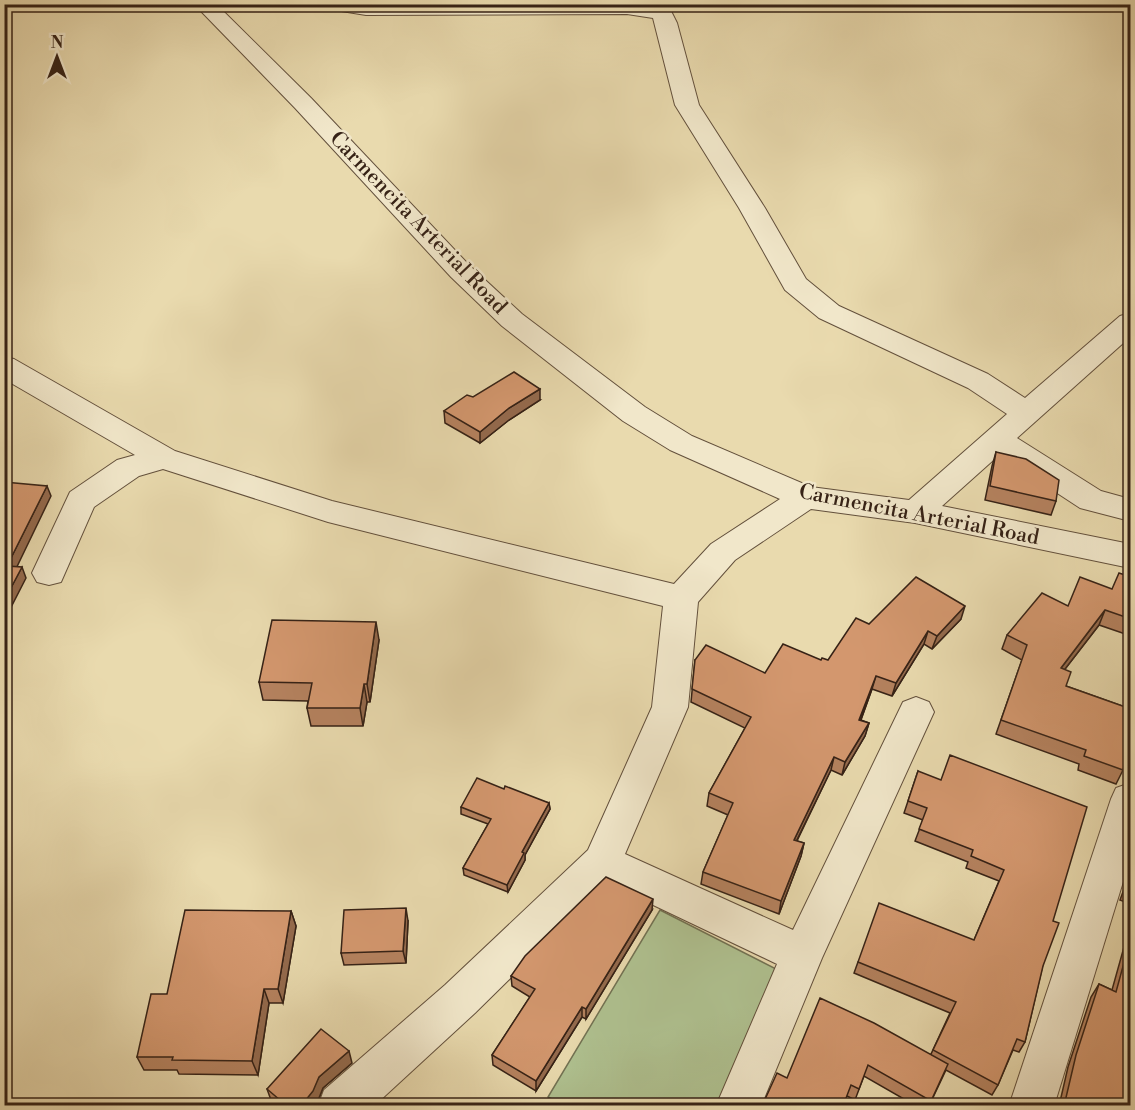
<svg xmlns="http://www.w3.org/2000/svg" width="1135" height="1110" viewBox="0 0 1135 1110" font-family="'Libre Bodoni',serif">
	<style>
		.green { fill: #afc190; stroke: #727253; stroke-width: 1.5 }
		.lines { fill: none; stroke-linecap: round; stroke-linejoin: round }
		.minor-casing { stroke: #63503c; stroke-width: 2 }
		.minor { fill: #f1e7ca; fill-rule: evenodd }
		.wall { fill: #b5825f; stroke: #362216; stroke-width: 1.5 }
		.shaded-wall { fill: #946a4d; stroke: #362216; stroke-width: 1.5 }
		.building { fill: #d3976e; stroke: #362216; stroke-width: 1.5 }
		.labels { text-anchor: middle; dominant-baseline: central; stroke-width: 5; stroke-linejoin: round; paint-order: stroke }
		.street-label { font-size: 21px; fill: #362216; stroke: #f1e7ca }
	</style>
	<rect width="100%" height="100%" fill="#e9daae"/>
	<filter id="stains"><feTurbulence type="fractalNoise" baseFrequency=".00333" numOctaves="4"/><feColorMatrix values="0 0 0 0 .2 0 0 0 0 .09 0 0 0 0 .02 0 0 0 .5 -.17"/></filter>
	<radialGradient id="worn" r=".72"><stop offset=".6" stop-color="#630" stop-opacity="0"/><stop offset="1" stop-color="#630" stop-opacity=".3"/></radialGradient>
	<!-- green -->
	<path class="green" d="M660 910 784 973 716 1105H563L548 1097Z"/>
	<g class="lines">
		<!-- minor casing -->
		<g class="minor-casing">
			<g id="minor">
				<path d="M194 4H216L311 98 469 265 522 314 645 407 692 436 811 487 909 500 1007 414 968 388 819 318 785 290 739 208 675 105 653 18 627 14 366 15 323 8 320 4H650L670 9 677 23 699 105 765 208 806 279 839 306 988 374 1025 398 1120 316 1130 313V337L1017 438 1101 491 1130 499V521L1080 508 999 455 942 506 1130 544V568L915 523 811 509 735 560 698 602 688 707 625 854 793 930 903 702 916 697 929 702 934 712 822 958 761 1106H716L777 964 607 883 475 1013 374 1106H318L324 1090 445 985 588 850 652 707 663 606 328 522 163 469 139 476 94 507 61 582 49 585 37 582 32 573 70 492 117 460 135 455 4 379V357L14 359 175 451 332 501 674 584 711 544 780 499 670 450 623 421 502 326 451 277 295 108Z"/>
				<path d="M1130 783V859L1054 1106H1009L1111 799 1116 788Z"/>
			</g>
		</g>
		<!-- minor -->
		<use href="#minor" class="minor"/>
	</g>
	<!-- wall -->
	<g class="wall">
		<path d="M473 397 540 400 509 420 480 443 445 423 444 411Z"/>
		<path d="M996 452 1056 501 1051 515 985 500 992 466Z"/>
		<path d="M1131 577V636L1099 625 1065 669 1066 686 1131 709V755L1128 754 1123 770 1116 784 1078 770 1079 764 996 734 1022 660 1002 649 1007 635 1068 606 1112 589Z"/>
		<path d="M961 619 932 649 924 644 892 696 872 689 861 720 869 723 865 736 842 775 831 770 797 841 804 843 801 856 779 914 701 884 703 872 728 815 707 806 709 793 745 728 691 702 695 660 765 673 821 660H828Z"/>
		<path d="M379 640 370 702H367L363 726H311L307 708 308 701 263 700 259 682Z"/>
		<path d="M918 771 1053 921 1025 1042 1019 1052 1013 1050 998 1085 992 1095 946 1070 929 1106H916L864 1076 855 1100 847 1096 787 1078 931 1054 950 1013 854 973 858 962 974 940 999 881 966 868 968 862 915 841 923 820 904 813Z"/>
		<path d="M504 789 549 803 550 809 525 855V860L508 892 464 875 463 868 488 824 461 814V807Z"/>
		<path d="M1131 870V904L1120 900Z"/>
		<path d="M652 910 586 1019 582 1017 536 1091 493 1065 492 1055 530 997 512 986 511 976Z"/>
		<path d="M291 911 296 926 283 1003H269L258 1075 179 1074 177 1070H144L137 1057 167 994Z"/>
		<path d="M408 921 406 963 344 965 341 953Z"/>
		<path d="M1131 922V1106H1059L1068 1067 1091 997 1099 984 1112 990Z"/>
		<path d="M352 1063 323 1088 317 1103 314 1106H277L271 1100 267 1089Z"/>
	</g>
	<!-- shaded-wall -->
	<g class="shaded-wall">
		<path d="M540 389V400L509 420 480 443V432L509 408Z"/>
		<path d="M47 486 51 496 12 577 7 566Z"/>
		<path d="M22 567 26 578 7 615 4 609V601Z"/>
		<path d="M965 606 961 619 932 649 937 636Z"/>
		<path d="M1105 610 1099 625 1055 682 1061 668Z"/>
		<path d="M376 622 379 640 370 702 367 684Z"/>
		<path d="M928 631 924 644 892 696 896 683Z"/>
		<path d="M876 676 872 689 856 733 859 720Z"/>
		<path d="M364 684 367 702 363 726 360 708Z"/>
		<path d="M869 723 865 736 842 775 845 762Z"/>
		<path d="M834 757 831 770 791 852 794 840Z"/>
		<path d="M549 803 550 809 525 855V860L508 892 507 885 522 852Z"/>
		<path d="M804 843 801 856 779 914 781 901Z"/>
		<path d="M653 899 652 910 586 1019V1009Z"/>
		<path d="M406 908 408 921 406 963 403 951Z"/>
		<path d="M291 911 296 926 283 1003 278 989Z"/>
		<path d="M264 989 269 1003 258 1075 252 1061Z"/>
		<path d="M582 1007V1017L536 1091V1081Z"/>
		<path d="M349 1051 352 1063 323 1088 317 1103 314 1106H301L319 1077Z"/>
	</g>
	<!-- building -->
	<g class="building">
		<path d="M514 372 540 389 509 408 480 432 444 411 467 395 473 397Z"/>
		<path d="M996 452 1026 459 1059 480 1056 501 990 486Z"/>
		<path d="M4 482 47 486 7 566 22 567 4 601Z"/>
		<path d="M1119 573 1131 577V619L1105 610 1061 668 1071 672 1066 686 1131 709V744L1123 770 1084 756 1086 750 1001 720 1027 645 1007 635 1042 593 1068 606 1080 577 1112 589Z"/>
		<path d="M916 577 965 606 937 636 928 631 896 683 876 676 859 720 869 723 845 762 834 757 794 840 804 843 781 901 703 872 733 803 709 793 751 717 692 689 695 660 706 645 765 673 783 644 821 660 822 658 828 660 856 618 869 624Z"/>
		<path d="M272 620 376 622 367 684H364L360 708H307L312 683 259 682Z"/>
		<path d="M950 755 1087 807 1053 921 1059 923 1043 966 1025 1042 1017 1039 998 1085 933 1050 956 1002 858 962 879 903 974 940 1004 870 971 856 973 850 919 829 927 808 908 801 918 771 941 780Z"/>
		<path d="M477 778 504 789 505 786 549 803 522 852 524 853 507 885 463 868 491 819 461 807Z"/>
		<path d="M606 877 653 899 586 1009 582 1007 536 1081 492 1055 535 989 511 976 525 956Z"/>
		<path d="M1131 879V888L1128 886Z"/>
		<path d="M406 908 403 951 341 953 344 910Z"/>
		<path d="M185 910 291 911 278 989H264L252 1061 172 1060 173 1057H137L151 994H167Z"/>
		<path d="M1131 937V1106H1064L1076 1055 1099 984 1116 992Z"/>
		<path d="M820 998 874 1023 948 1064 931 1101 868 1065 859 1089 851 1085 843 1106H762L777 1073 787 1078Z"/>
		<path d="M321 1029 349 1051 319 1077 313 1091 301 1106H287L267 1089Z"/>
	</g>
	<g class="labels">
		<!-- street labels -->
		<g class="street-label">
			<text transform="translate(418 223) rotate(46)">Carmencita Arterial Road</text>
			<text transform="translate(919 515) rotate(11)">Carmencita Arterial Road</text>
		</g>
	</g>
	<!-- margin -->
	<rect width="1135" height="1110" fill="none" stroke="#e9daae" stroke-width="24"/>
	<rect x="6" y="6" width="1123" height="1098" fill="none" stroke="#362216" stroke-width="3"/>
	<rect x="12" y="12" width="1111" height="1086" fill="none" stroke="#362216" stroke-width="1.5"/>
	<!-- north arrow -->
	<g transform="translate(57 57)" stroke="#f1e7ca" stroke-width="4.5" paint-order="stroke">
	<path d="M0-4.5L10 22L0 15L-10 22Z" fill="#362216"/>
	<text y="-9" font-size="16" font-weight="bold" text-anchor="middle" fill="#362216">N</text>
	</g>
	<rect width="100%" height="100%" filter="url(#stains)"/>
	<rect width="100%" height="100%" fill="url(#worn)"/>
</svg>
